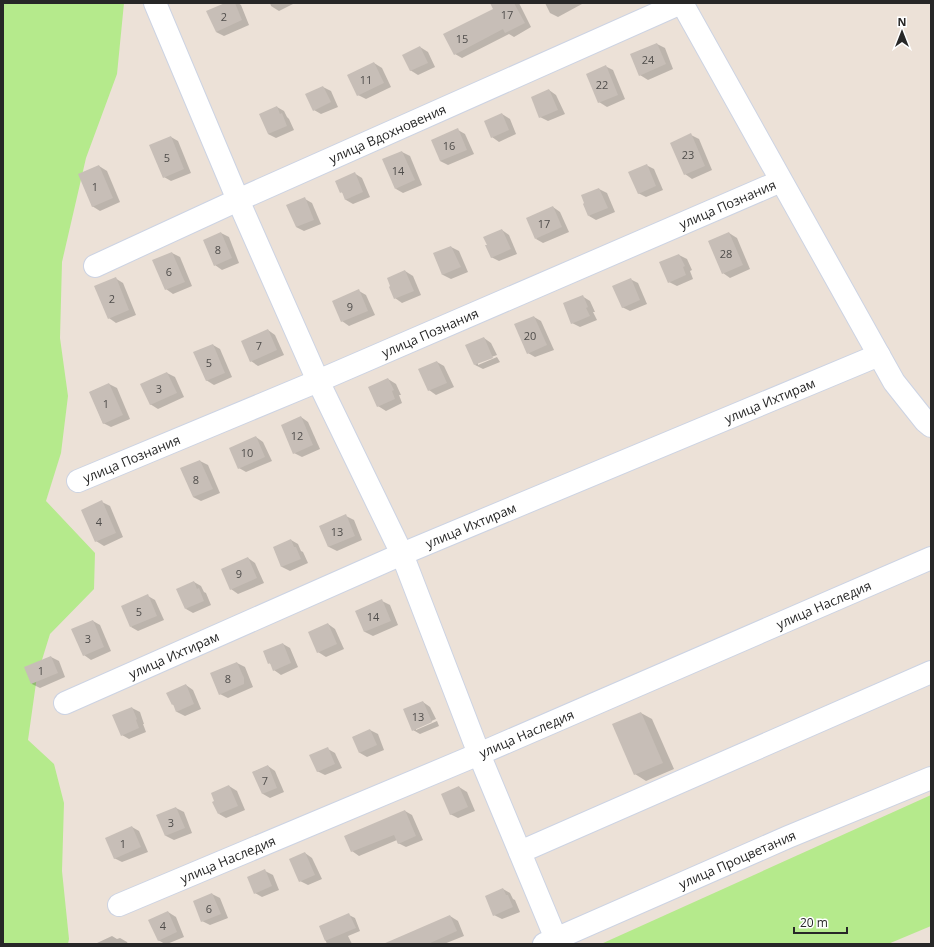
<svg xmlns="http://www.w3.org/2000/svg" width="934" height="947" viewBox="0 0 934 947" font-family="'Open Sans',sans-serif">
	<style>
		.green { fill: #b5ea8c }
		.shadow { fill: #0003 }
		.building { fill: #c7beb7 }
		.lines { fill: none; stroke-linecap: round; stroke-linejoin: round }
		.minor-casing { stroke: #ccd3e3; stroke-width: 24 }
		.minor { stroke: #fff; stroke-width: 22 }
		.labels { text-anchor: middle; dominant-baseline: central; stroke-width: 3; stroke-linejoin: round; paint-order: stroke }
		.number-label { font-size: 11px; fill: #4f4d4b }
		.street-label { font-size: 13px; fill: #272727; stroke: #fff }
	</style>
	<rect width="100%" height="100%" fill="#ece1d7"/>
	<!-- green -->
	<g class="green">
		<path d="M3 3H124L117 74 86 158 62 262 60 338 68 396 61 453 46 501 95 553 94 589 50 634 37 676 28 740 54 764 64 803 62 871 69 939 68 944H3Z"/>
		<path d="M931 795V926L888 944H601Z"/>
	</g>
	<!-- shadow -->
	<g class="shadow">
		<path d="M227 3H238L241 5 249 25 224 36 216 32Z"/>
		<path d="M270 3H295L279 11 271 6Z"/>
		<path d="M495 3H519L531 27 514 37 509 34 462 58 455 54 494 9Z"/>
		<path d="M545 3H582V4L558 17 550 13Z"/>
		<path d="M657 44 665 48 673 69 648 80 640 75Z"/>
		<path d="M420 47 428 52 435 67 418 75 410 70Z"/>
		<path d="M374 63 382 68 391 87 366 99 358 95Z"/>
		<path d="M605 66 613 70 625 99 607 107 599 102Z"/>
		<path d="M323 87 331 91 338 107 321 114 314 110Z"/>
		<path d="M549 90 556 95 565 114 548 121 540 117Z"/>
		<path d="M277 107 284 111 287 117 289 119 294 130 276 138 268 134Z"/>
		<path d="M502 114 510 119 516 134 499 142 492 137Z"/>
		<path d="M458 130 465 134 474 154 448 165 440 161Z"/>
		<path d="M691 135 699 139 712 170 692 179 685 174Z"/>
		<path d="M171 137 178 141 191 173 171 181 164 177Z"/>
		<path d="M402 152 410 156 422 185 403 193 396 189Z"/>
		<path d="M646 165 654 169 663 190 646 197 638 193Z"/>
		<path d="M99 166 107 171 120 202 100 211 92 206Z"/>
		<path d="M354 173 362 178 370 197 353 204 346 200 343 193 341 192Z"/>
		<path d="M599 189 607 193 615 212 596 220 589 216Z"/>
		<path d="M305 199 312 203 321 224 304 231 296 227Z"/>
		<path d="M553 207 560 212 569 232 543 243 536 239Z"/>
		<path d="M502 230 509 235 517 254 499 261 491 257Z"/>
		<path d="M221 233 229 237 239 263 222 270 215 265Z"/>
		<path d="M729 233 737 238 750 269 730 278 723 273Z"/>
		<path d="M451 247 459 251 468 272 451 279 443 275 434 254Z"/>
		<path d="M172 253 180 257 192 286 173 294 166 289Z"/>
		<path d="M679 255 687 259 692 270 690 271 693 279 677 286 669 282Z"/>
		<path d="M405 271 413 276 421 295 402 303 395 298Z"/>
		<path d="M115 278 123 283 136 315 116 323 109 318Z"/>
		<path d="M630 279 638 283 647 304 630 311 622 307Z"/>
		<path d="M359 291 366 295 375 315 349 326 342 321Z"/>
		<path d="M582 296 590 301 595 312H593L597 320 580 327 572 323Z"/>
		<path d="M534 317 541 321 554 350 535 357 528 353Z"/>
		<path d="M268 330 275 335 284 355 258 366 251 361Z"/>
		<path d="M484 338 491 343 497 355 478 362V365L497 357 500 362 483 369 475 365Z"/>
		<path d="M213 345 220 349 232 377 214 385 206 380Z"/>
		<path d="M437 362 444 366 454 387 436 395 429 390Z"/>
		<path d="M167 373 175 377 184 397 158 409 150 404Z"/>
		<path d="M388 379 396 384 401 395H399L402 403 386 411 378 406Z"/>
		<path d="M109 384 117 388 130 419 111 427 103 423 90 392Z"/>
		<path d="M301 417 308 422 320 449 302 457 294 453Z"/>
		<path d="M256 437 263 442 272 461 246 472 239 468Z"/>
		<path d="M200 461 208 465 220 493 201 501 193 497Z"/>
		<path d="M102 502 110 506 123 537 104 546 96 541Z"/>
		<path d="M346 516 354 520 362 540 337 551 329 547 320 527Z"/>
		<path d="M291 540 298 544 301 551 303 552 308 563 290 571 282 567 274 548Z"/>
		<path d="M248 558 255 563 264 583 238 594 231 589Z"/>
		<path d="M194 582 201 586 204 592 206 593 211 605 193 613 186 609Z"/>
		<path d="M148 596 155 600 164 620 138 631 131 627Z"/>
		<path d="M382 601 390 605 398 625 373 636 365 632 357 612Z"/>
		<path d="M93 621 100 625 111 651 91 660 84 655Z"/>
		<path d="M328 624 335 629 344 649 326 657 318 652Z"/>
		<path d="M283 644 290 648 298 667 281 675 274 670 271 664 269 663Z"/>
		<path d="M51 657 59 661 65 677 40 688 32 684 25 668Z"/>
		<path d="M237 663 245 667 253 687 228 698 220 694Z"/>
		<path d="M186 685 193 690 201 709 185 716 177 712 174 705 172 704Z"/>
		<path d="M423 702 430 707 436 719 416 728V730L437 721 439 726 420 734 413 730Z"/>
		<path d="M132 708 140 712 144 724H143L146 732 129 739 122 735Z"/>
		<path d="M641 713 652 719 674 769 646 781 635 774Z"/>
		<path d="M370 730 378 734 384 750 367 757 360 753 353 737Z"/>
		<path d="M328 749 335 753 342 768 325 775 317 771Z"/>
		<path d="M268 766 275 771 284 792 270 798 263 794 253 772Z"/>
		<path d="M229 786 237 791 245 810 226 818 219 814Z"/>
		<path d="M459 787 467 792 475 811 458 818 450 814Z"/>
		<path d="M176 808 184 812 192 833 174 840 166 836 158 816Z"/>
		<path d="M405 811 412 815 423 840 406 847 398 843 397 840 359 856 352 851Z"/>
		<path d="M132 827 139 831 148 852 122 862 114 858Z"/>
		<path d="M305 853 312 858 322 879 308 885 300 881Z"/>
		<path d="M265 871 273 875 279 890 262 897 255 893Z"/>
		<path d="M503 889 510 893 513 899 515 900 520 912 502 919 494 915Z"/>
		<path d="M212 894 220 898 228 918 210 925 202 921Z"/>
		<path d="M168 912 176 917 184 937 167 944H165L158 940Z"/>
		<path d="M349 915 355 918 360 931 348 936 352 944H327L320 927Z"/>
		<path d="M450 916 458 921 464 936 444 944H392Z"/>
		<path d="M112 936 117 939 120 938 127 942 128 944H97V943Z"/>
	</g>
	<!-- building -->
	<g class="building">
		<path d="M225 3H235L242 20 216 32 206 11Z"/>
		<path d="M490 3H514L525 23 505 33 503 29 454 55 443 34 493 9Z"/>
		<path d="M657 43 666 64 639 76 630 54Z"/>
		<path d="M420 46 428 63 410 71 402 55Z"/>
		<path d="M374 62 384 83 357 96 347 75Z"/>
		<path d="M606 65 618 95 598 103 586 74Z"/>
		<path d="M323 86 331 102 313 111 305 94Z"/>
		<path d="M549 89 558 110 539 118 531 97Z"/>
		<path d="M277 106 280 114 282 113 287 126 268 134 259 114Z"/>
		<path d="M502 113 509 130 491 138 484 121Z"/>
		<path d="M458 128 467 150 440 161 431 140Z"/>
		<path d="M691 133 705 166 684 175 670 143Z"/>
		<path d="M171 136 184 169 163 178 149 145Z"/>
		<path d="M402 151 415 180 395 189 382 159Z"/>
		<path d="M647 164 656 186 638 194 628 172Z"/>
		<path d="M99 165 113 198 92 207 78 174Z"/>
		<path d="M355 172 363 192 345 200 342 192 340 193 335 181Z"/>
		<path d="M599 188 608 208 588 216 583 204 584 203 581 195Z"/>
		<path d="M305 197 314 220 296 227 286 205Z"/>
		<path d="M553 206 562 227 535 239 526 218Z"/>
		<path d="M502 229 511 249 491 258 485 245H487L483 237Z"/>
		<path d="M221 232 232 258 214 266 203 240Z"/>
		<path d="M729 232 743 265 722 274 708 241Z"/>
		<path d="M451 246 461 267 442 275 433 253Z"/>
		<path d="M172 252 185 282 165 290 152 260Z"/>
		<path d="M679 254 685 266 683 267 686 275 668 283 659 262Z"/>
		<path d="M405 270 414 291 394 299 389 287 390 286 387 278Z"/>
		<path d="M116 277 129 310 108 319 94 286Z"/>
		<path d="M631 278 640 300 622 308 612 286Z"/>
		<path d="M359 289 368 311 341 322 332 301Z"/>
		<path d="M583 295 588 307 586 308 590 316 571 324 563 303Z"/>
		<path d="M534 316 547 345 527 354 514 324Z"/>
		<path d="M268 329 277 350 250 362 241 341Z"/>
		<path d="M484 337 493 358 474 365 465 345Z"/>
		<path d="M213 344 225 373 206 381 193 352Z"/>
		<path d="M437 361 447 383 428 391 418 369Z"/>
		<path d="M167 372 177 393 150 405 140 384Z"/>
		<path d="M388 378 394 390 392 391 395 399 377 407 368 387Z"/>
		<path d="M109 383 123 415 103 424 89 392Z"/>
		<path d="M301 416 313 445 293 454 281 425Z"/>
		<path d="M256 436 265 457 238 469 229 448Z"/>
		<path d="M200 460 213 489 193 497 180 468Z"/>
		<path d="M102 500 116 533 95 542 81 510Z"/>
		<path d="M346 514 355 536 328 547 319 526Z"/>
		<path d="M291 539 294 547H296L301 559 281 567 273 547Z"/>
		<path d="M248 557 257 578 230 590 221 569Z"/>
		<path d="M194 581 197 589 199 588 204 601 185 609 176 589Z"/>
		<path d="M148 594 157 616 130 627 121 606Z"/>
		<path d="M382 599 391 621 364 632 355 611Z"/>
		<path d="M93 620 104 647 83 656 71 629Z"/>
		<path d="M328 623 337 644 317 653 308 632Z"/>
		<path d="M283 643 291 663 273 671 270 663 268 664 263 651Z"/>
		<path d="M51 656 58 673 31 684 24 667Z"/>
		<path d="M237 662 244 678V684L219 695 210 673Z"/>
		<path d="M186 684 194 704 176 712 173 704 172 705 166 693Z"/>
		<path d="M423 701 432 722 412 731 403 709Z"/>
		<path d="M132 707 137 719 136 720 139 728 121 736 112 715Z"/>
		<path d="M641 712 663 763 634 775 612 724Z"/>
		<path d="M370 729 377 745 359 753 352 737Z"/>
		<path d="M328 747 335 764 317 772 309 755Z"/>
		<path d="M268 765 277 788 262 794 252 772Z"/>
		<path d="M229 785 238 806 218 814 212 802 214 801 211 793Z"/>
		<path d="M459 786 468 807 450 815 441 794Z"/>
		<path d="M176 807 185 828 165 836 156 815Z"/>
		<path d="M405 810 416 836 398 844 394 835 351 852 344 836Z"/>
		<path d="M132 826 141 847 114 859 105 838Z"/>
		<path d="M305 852 315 875 299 882 289 859Z"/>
		<path d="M265 869 272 886 254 894 247 877Z"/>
		<path d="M503 888 506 895H508L513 907 493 916 485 896Z"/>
		<path d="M212 893 221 914 201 922 193 901Z"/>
		<path d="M168 911 177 932 158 941 148 920Z"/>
		<path d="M349 913 356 928 325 941 319 926Z"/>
		<path d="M450 915 457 931 428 944H383Z"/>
	</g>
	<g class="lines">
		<!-- minor casing -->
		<g class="minor-casing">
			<g id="minor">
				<path d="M155 3 238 200 318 381 402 554 479 754 556 939"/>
				<path d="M682 3 894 382 925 421 931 426"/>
				<path id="s1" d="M95 266 238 200 681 3"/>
				<path id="s2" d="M78 481 318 381 781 181"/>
				<path id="s3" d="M65 703 402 554 879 355"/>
				<path d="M520 852 931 672"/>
				<path id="s4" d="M119 905 479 754 931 558"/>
				<path id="s5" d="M544 944 788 837 931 778"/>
			</g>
		</g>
		<!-- minor -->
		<use href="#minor" class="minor"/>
	</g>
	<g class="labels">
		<!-- number labels -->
		<g class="number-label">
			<text x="507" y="14">17</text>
			<text x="224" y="16">2</text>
			<text x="462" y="38">15</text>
			<text x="648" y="59">24</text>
			<text x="366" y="79">11</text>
			<text x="602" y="84">22</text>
			<text x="449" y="145">16</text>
			<text x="688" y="154">23</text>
			<text x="167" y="157">5</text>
			<text x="398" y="170">14</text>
			<text x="95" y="186">1</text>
			<text x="544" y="223">17</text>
			<text x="218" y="249">8</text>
			<text x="726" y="253">28</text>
			<text x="169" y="271">6</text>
			<text x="112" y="298">2</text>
			<text x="350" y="306">9</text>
			<text x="530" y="335">20</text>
			<text x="259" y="345">7</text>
			<text x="209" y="362">5</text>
			<text x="159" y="388">3</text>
			<text x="106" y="403">1</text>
			<text x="297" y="435">12</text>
			<text x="247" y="452">10</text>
			<text x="196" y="479">8</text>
			<text x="99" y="521">4</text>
			<text x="337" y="531">13</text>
			<text x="239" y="573">9</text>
			<text x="139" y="611">5</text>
			<text x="373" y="616">14</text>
			<text x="88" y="638">3</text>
			<text x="41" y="670">1</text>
			<text x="228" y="678">8</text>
			<text x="418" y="716">13</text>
			<text x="265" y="780">7</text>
			<text x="171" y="822">3</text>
			<text x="123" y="843">1</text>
			<text x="209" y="908">6</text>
			<text x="163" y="925">4</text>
		</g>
		<!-- street labels -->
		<g class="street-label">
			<text stroke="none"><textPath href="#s1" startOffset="321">улица Вдохновения</textPath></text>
			<text stroke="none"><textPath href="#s2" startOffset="706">улица Познания</textPath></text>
			<text stroke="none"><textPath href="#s2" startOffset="382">улица Познания</textPath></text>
			<text stroke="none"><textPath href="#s3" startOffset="767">улица Ихтирам</textPath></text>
			<text stroke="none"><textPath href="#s2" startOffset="58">улица Познания</textPath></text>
			<text stroke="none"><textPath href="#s3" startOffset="443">улица Ихтирам</textPath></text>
			<text stroke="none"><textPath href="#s4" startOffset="766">улица Наследия</textPath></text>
			<text stroke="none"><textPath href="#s3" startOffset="119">улица Ихтирам</textPath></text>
			<text stroke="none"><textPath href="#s4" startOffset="442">улица Наследия</textPath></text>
			<text stroke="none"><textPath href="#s4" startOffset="118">улица Наследия</textPath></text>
			<text stroke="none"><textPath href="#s5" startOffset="211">улица Процветания</textPath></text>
		</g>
	</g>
	<!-- border -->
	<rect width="934" height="947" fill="none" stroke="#272727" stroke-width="8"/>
	<!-- north arrow -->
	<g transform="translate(902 32)" stroke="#ffffff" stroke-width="3" paint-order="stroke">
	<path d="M0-3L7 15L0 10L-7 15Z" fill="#272727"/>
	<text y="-6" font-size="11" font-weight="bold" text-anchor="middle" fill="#272727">N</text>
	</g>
	<!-- scale -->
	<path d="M794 927v6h53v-6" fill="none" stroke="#272727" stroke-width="2"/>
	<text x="800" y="927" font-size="12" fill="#272727" stroke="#ffffff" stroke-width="3" paint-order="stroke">20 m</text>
</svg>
